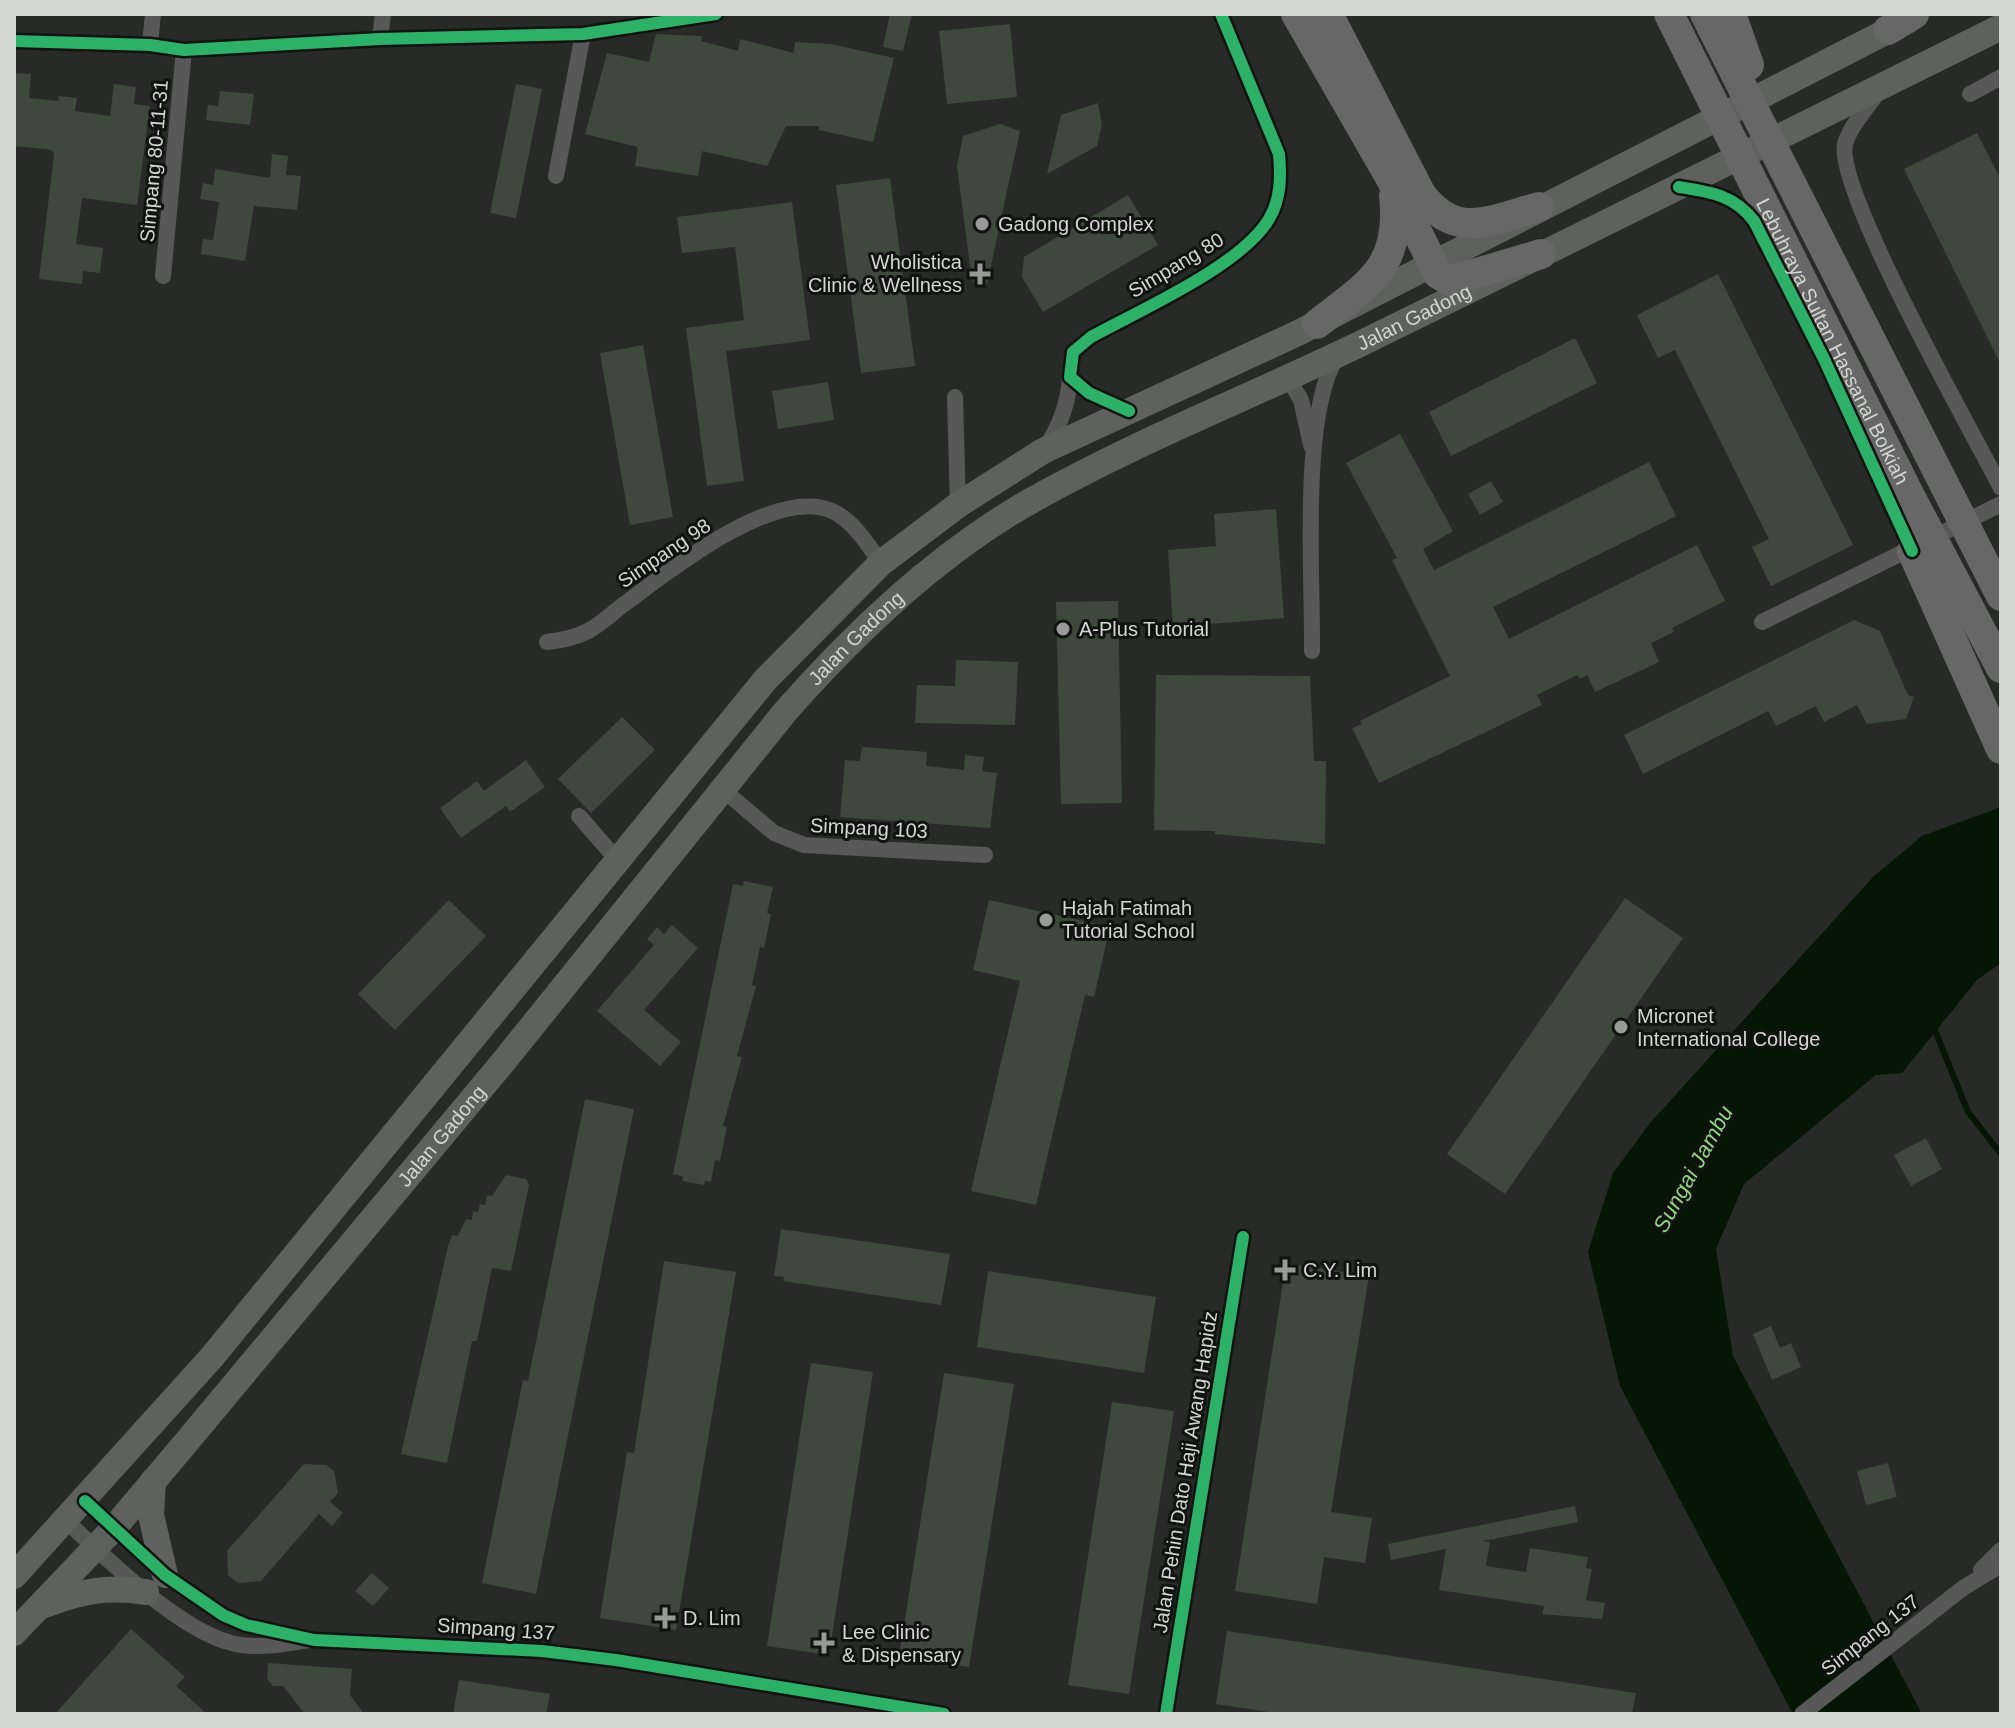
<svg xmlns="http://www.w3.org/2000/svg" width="2015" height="1728" viewBox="0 0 2015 1728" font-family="Helvetica,sans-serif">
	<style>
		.water { fill: #051604 }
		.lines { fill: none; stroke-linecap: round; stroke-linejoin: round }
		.stream { stroke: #051604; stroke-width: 6 }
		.building { fill: #3e483d }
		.minor { stroke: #585858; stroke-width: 16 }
		.primary { stroke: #5f615f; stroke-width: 26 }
		.motorway { stroke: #666766; stroke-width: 30 }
		.motorway-bridge { stroke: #666766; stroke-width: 30 }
		.cycleway-casing { stroke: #111311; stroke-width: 17 }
		.cycleway { stroke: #2db169; stroke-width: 12 }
		.poi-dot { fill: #979a97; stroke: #111311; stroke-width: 3 }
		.labels { text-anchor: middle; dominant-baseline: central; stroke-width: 6; stroke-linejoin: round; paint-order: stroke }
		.street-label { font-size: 20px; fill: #d3d6d3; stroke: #111311 }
		.poi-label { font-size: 20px; fill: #d3d6d3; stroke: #111311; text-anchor: start }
		.water-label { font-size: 22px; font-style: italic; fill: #92d385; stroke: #111311 }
	</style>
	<rect width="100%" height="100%" fill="#282a28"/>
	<!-- water -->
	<path class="water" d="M2001 807V963L1977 980 1902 1073 1876 1075 1744 1184 1716 1249 1733 1356 1922 1714H1793L1620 1386 1588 1252 1613 1173 1650 1123 1874 876 1922 836Z"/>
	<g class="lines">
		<!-- stream -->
		<path class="stream" d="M1934 1028 1968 1112 2001 1154"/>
	</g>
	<!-- building -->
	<g class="building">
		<path d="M890 14H912L903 51 883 47Z"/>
		<path d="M1010 24 1017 97 947 104 939 31Z"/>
		<path d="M656 34 702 36 701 41 738 51 740 39 794 53 795 42 831 44 894 58 873 142 819 130V126H786L767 166 702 151 698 176 635 166 638 147 585 134 607 53 649 62Z"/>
		<path d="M14 73 31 74 29 98 58 101 59 96 77 98 75 111 110 116 114 84 136 87 134 104 150 106 137 205 82 198 76 244 103 248 100 273 83 271 82 284 39 279 54 155 52 150 14 146Z"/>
		<path d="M516 84 542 89 516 218 490 213Z"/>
		<path d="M220 91 254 94 250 125 206 120 208 105 218 106Z"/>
		<path d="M1098 103 1102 125 1097 146 1047 174 1061 115Z"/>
		<path d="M1000 124 1020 131 987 284 972 281 957 166 963 136Z"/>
		<path d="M1977 133 2001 180V365L1904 169Z"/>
		<path d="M272 154 288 156 286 175 301 176 297 210 254 206 245 261 201 254 203 239 213 240 219 202 200 199 203 183 213 185 215 169 270 178Z"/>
		<path d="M890 178 915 366 861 373 836 185Z"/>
		<path d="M1128 195 1158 245 1043 312 1022 277 1024 257Z"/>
		<path d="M792 202 810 340 726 351 744 481 707 486 686 328 744 320 735 247 682 253 677 217Z"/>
		<path d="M1718 274 1853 545 1771 586 1752 547 1769 539 1675 350 1658 358 1637 315Z"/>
		<path d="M1575 338 1597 383 1451 456 1429 412Z"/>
		<path d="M643 345 673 517 630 525 600 353Z"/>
		<path d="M828 382 834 420 778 429 772 391Z"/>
		<path d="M1400 434 1453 531 1423 549 1434 570 1649 462 1676 516 1493 607 1509 639 1697 545 1725 601 1672 628 1674 632 1651 643 1659 662 1595 692 1587 675 1580 679 1577 675 1537 695 1542 705 1379 783 1352 728 1362 724 1360 721 1450 676 1392 560 1397 558 1346 463Z"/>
		<path d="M1491 481 1503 502 1480 515 1468 494Z"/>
		<path d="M1276 509 1284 618 1173 627 1168 550 1216 546 1214 514Z"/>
		<path d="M1118 601 1122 803 1061 804 1056 602Z"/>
		<path d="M1854 620 1880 631 1908 695 1914 697 1906 719 1867 724 1857 705 1824 722 1816 706 1776 726 1768 711 1643 774 1624 735Z"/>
		<path d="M956 660 1018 662 1015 725 915 723 917 685 955 686Z"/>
		<path d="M1156 675 1310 676 1314 761H1326L1325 844 1215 834V831L1154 830Z"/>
		<path d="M622 717 655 750 591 813 558 779Z"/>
		<path d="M862 747 927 752 926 766 964 770 965 755 984 757 982 771 997 773 990 828 840 817 845 760 860 761Z"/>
		<path d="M526 760 545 787 510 812 506 806 461 838 440 808 477 781 484 791Z"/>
		<path d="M744 881 773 887 767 913 771 914 764 948 760 947 752 985 756 986 737 1056 742 1057 723 1126 727 1127 720 1161 715 1160 711 1182 705 1181 704 1185 682 1181 683 1176 673 1174 733 884 743 886Z"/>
		<path d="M1625 898 1683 938 1505 1194 1447 1154Z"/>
		<path d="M449 900 486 936 395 1030 358 994Z"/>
		<path d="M989 900 1110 927 1094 997 1085 995 1036 1205 971 1191 1020 981 973 970Z"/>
		<path d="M672 925 698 948 644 1010 681 1042 660 1066 597 1011 654 945 647 939 657 927 664 934Z"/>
		<path d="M585 1099 634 1109 536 1594 482 1583 523 1380 528 1381Z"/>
		<path d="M1926 1138 1942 1169 1911 1186 1894 1155Z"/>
		<path d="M506 1175 526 1179 529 1185 511 1271 492 1268 477 1341H472L447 1463 401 1454 448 1246 452 1235 458 1236 466 1219 472 1220 473 1211 478 1212 480 1204 485 1205 487 1195 492 1196Z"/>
		<path d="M781 1229 950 1254 941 1305 783 1281 784 1277 774 1276Z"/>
		<path d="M664 1261 736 1272 676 1630 600 1618 627 1452 634 1453Z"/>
		<path d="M1286 1263 1369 1276 1331 1512 1372 1518 1365 1563 1324 1557 1317 1604 1235 1591Z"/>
		<path d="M988 1271 1156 1297 1144 1373 977 1347Z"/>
		<path d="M1771 1326 1780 1348 1791 1343 1801 1367 1772 1380 1753 1334Z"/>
		<path d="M811 1363 873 1372 829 1655 767 1646Z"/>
		<path d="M944 1373 1014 1384 969 1667 899 1657Z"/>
		<path d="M1112 1402 1174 1411 1129 1694 1068 1685Z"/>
		<path d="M1888 1463 1897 1497 1866 1505 1857 1471Z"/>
		<path d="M304 1464 326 1465 334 1471 338 1493 330 1502 343 1513 332 1526 319 1514 261 1581 238 1583 228 1575 227 1551Z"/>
		<path d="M1575 1506 1578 1522 1483 1541 1490 1542 1486 1566 1526 1572 1530 1548 1588 1557 1586 1568 1592 1569 1586 1600 1605 1603 1602 1619 1542 1614 1544 1606 1439 1590 1446 1549 1391 1560 1388 1544Z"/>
		<path d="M372 1573 389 1588 373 1606 355 1591Z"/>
		<path d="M131 1629 185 1677 176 1686 207 1714H55Z"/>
		<path d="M1227 1631 1636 1693 1632 1714H1282L1216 1704Z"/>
		<path d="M268 1663 352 1669 350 1695 364 1714H305L283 1686H273L267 1679Z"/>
		<path d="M459 1680 550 1694 546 1714H453Z"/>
	</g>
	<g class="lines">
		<!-- minor -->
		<g class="minor">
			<path d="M380 39 383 14"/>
			<path d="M14 41 150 45 184 50 380 39 583 34 716 14"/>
			<path d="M150 45 153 14"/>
			<path d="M1878 92C1868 107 1850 126 1845 144 1835 190 1973 433 2001 488"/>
			<path d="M1970 94 2001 77"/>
			<path d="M556 176 583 34"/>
			<path d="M1680 187C1711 192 1734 195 1754 221L1824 359 1912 551"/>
			<path d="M163 276 184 50"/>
			<path d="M1288 378 1301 400 1311 445"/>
			<path d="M955 397 958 505"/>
			<path d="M1129 411 1089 393 1070 377 1073 352 1091 337C1140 310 1241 266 1269 219 1281 199 1281 176 1279 154L1221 14"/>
			<path d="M1045 449C1060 425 1068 405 1070 377"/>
			<path d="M1762 622 2001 504"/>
			<path d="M547 642C562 640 574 638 588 631 602 624 614 611 627 602 670 570 775 486 832 511 854 521 867 544 881 563"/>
			<path d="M1312 651C1313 578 1300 414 1337 357"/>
			<path d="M722 789 774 833 804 845 985 855"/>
			<path d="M579 816 619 862"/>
			<path d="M85 1501 165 1575 223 1615 246 1625 314 1640 542 1651 616 1660 944 1714"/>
			<path d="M66 1521C108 1559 184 1637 241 1645 264 1648 285 1644 308 1640"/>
			<path d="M1981 1570 2001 1550"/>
			<path d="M1166 1714 1243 1237"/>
			<path d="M1802 1714 1963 1588 2001 1565"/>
		</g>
		<!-- primary -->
		<g class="primary">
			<path d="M153 1481 151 1515 165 1575"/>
			<path d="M14 1576 212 1357 766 679 881 563 958 505 1043 451 1298 333 1907 21"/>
			<path d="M45 1605C81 1591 108 1586 146 1592"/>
			<path id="s1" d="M14 1633 114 1528 189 1439 504 1061 785 712C857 630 940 551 1036 498 1143 438 1258 394 1368 340 1579 236 1790 133 2001 27"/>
		</g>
		<!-- motorway -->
		<g class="motorway">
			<path d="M1296 14 1391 179 1438 274 1450 281 1541 254"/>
			<path d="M1328 14 1421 194C1456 241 1490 220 1539 207"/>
			<path d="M1888 30 1914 14"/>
			<path d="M1317 324C1368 284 1402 268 1394 196"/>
			<path d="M1912 551 2001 749"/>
		</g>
		<!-- motorway-bridge -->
		<g class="motorway-bridge">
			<path id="s2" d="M1669 14 1910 496 2001 668"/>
			<path d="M1705 14 2001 596"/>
			<path d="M1731 14 1749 65"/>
		</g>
		<!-- cycleway casing -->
		<g class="cycleway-casing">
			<g id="cycleway">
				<path d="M14 41 150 45 184 50 380 39 583 34 716 14"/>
				<path d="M1679 187C1711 192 1734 195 1754 221L1824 359 1912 551"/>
				<path d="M1129 411 1089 393 1070 377 1073 352 1091 337C1140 310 1241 266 1269 219 1281 199 1281 176 1279 154L1221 14"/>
				<path d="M85 1501 165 1575 223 1615 246 1625 314 1640 542 1651 616 1660 944 1714"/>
				<path d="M1166 1714 1243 1237"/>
			</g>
		</g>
		<!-- cycleway -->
		<use href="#cycleway" class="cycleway"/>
	</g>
	<!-- markers -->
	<g class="poi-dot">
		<circle cx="982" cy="224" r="8"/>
		<path d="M976 262h8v8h8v8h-8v8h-8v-8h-8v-8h8z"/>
		<circle cx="1063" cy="629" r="8"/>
		<circle cx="1046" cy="920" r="8"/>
		<circle cx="1621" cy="1027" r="8"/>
		<path d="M1281 1258h8v8h8v8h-8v8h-8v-8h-8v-8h8z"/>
		<path d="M661 1606h8v8h8v8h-8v8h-8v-8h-8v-8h8z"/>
		<path d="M820 1631h8v8h8v8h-8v8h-8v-8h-8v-8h8z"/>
	</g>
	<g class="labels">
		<!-- street labels -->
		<g class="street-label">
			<text transform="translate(154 161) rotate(-85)">Simpang 80-11-31</text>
			<text transform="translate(1176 265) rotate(-31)">Simpang 80</text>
			<text stroke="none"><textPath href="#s1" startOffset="1952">Jalan Gadong</textPath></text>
			<text stroke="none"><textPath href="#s2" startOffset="366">Lebuhraya Sultan Hassanal Bolkiah</textPath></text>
			<text transform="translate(664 553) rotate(-34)">Simpang 98</text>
			<text stroke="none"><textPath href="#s1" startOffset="1304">Jalan Gadong</textPath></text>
			<text transform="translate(869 828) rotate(3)">Simpang 103</text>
			<text stroke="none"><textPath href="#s1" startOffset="656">Jalan Gadong</textPath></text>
			<text transform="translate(1185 1472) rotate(-81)">Jalan Pehin Dato Haji Awang Hapidz</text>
			<text transform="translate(496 1629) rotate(4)">Simpang 137</text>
			<text transform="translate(1870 1635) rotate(-38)">Simpang 137</text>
		</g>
		<!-- poi labels -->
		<g class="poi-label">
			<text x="998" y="224">Gadong Complex</text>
			<text x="962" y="262" text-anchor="end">Wholistica<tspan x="962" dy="23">Clinic &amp; Wellness</tspan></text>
			<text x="1079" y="629">A-Plus Tutorial</text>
			<text x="1062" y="908">Hajah Fatimah<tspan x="1062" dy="23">Tutorial School</tspan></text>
			<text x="1637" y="1016">Micronet<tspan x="1637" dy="23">International College</tspan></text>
			<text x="1303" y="1270">C.Y. Lim</text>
			<text x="683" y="1618">D. Lim</text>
			<text x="842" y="1632">Lee Clinic<tspan x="842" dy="23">&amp; Dispensary</tspan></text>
		</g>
		<!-- water labels -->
		<g class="water-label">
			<text transform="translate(1693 1169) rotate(-61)">Sungai Jambu</text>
		</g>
	</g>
	<!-- border -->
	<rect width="2015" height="1728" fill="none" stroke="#d3d6d3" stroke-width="32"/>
</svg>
